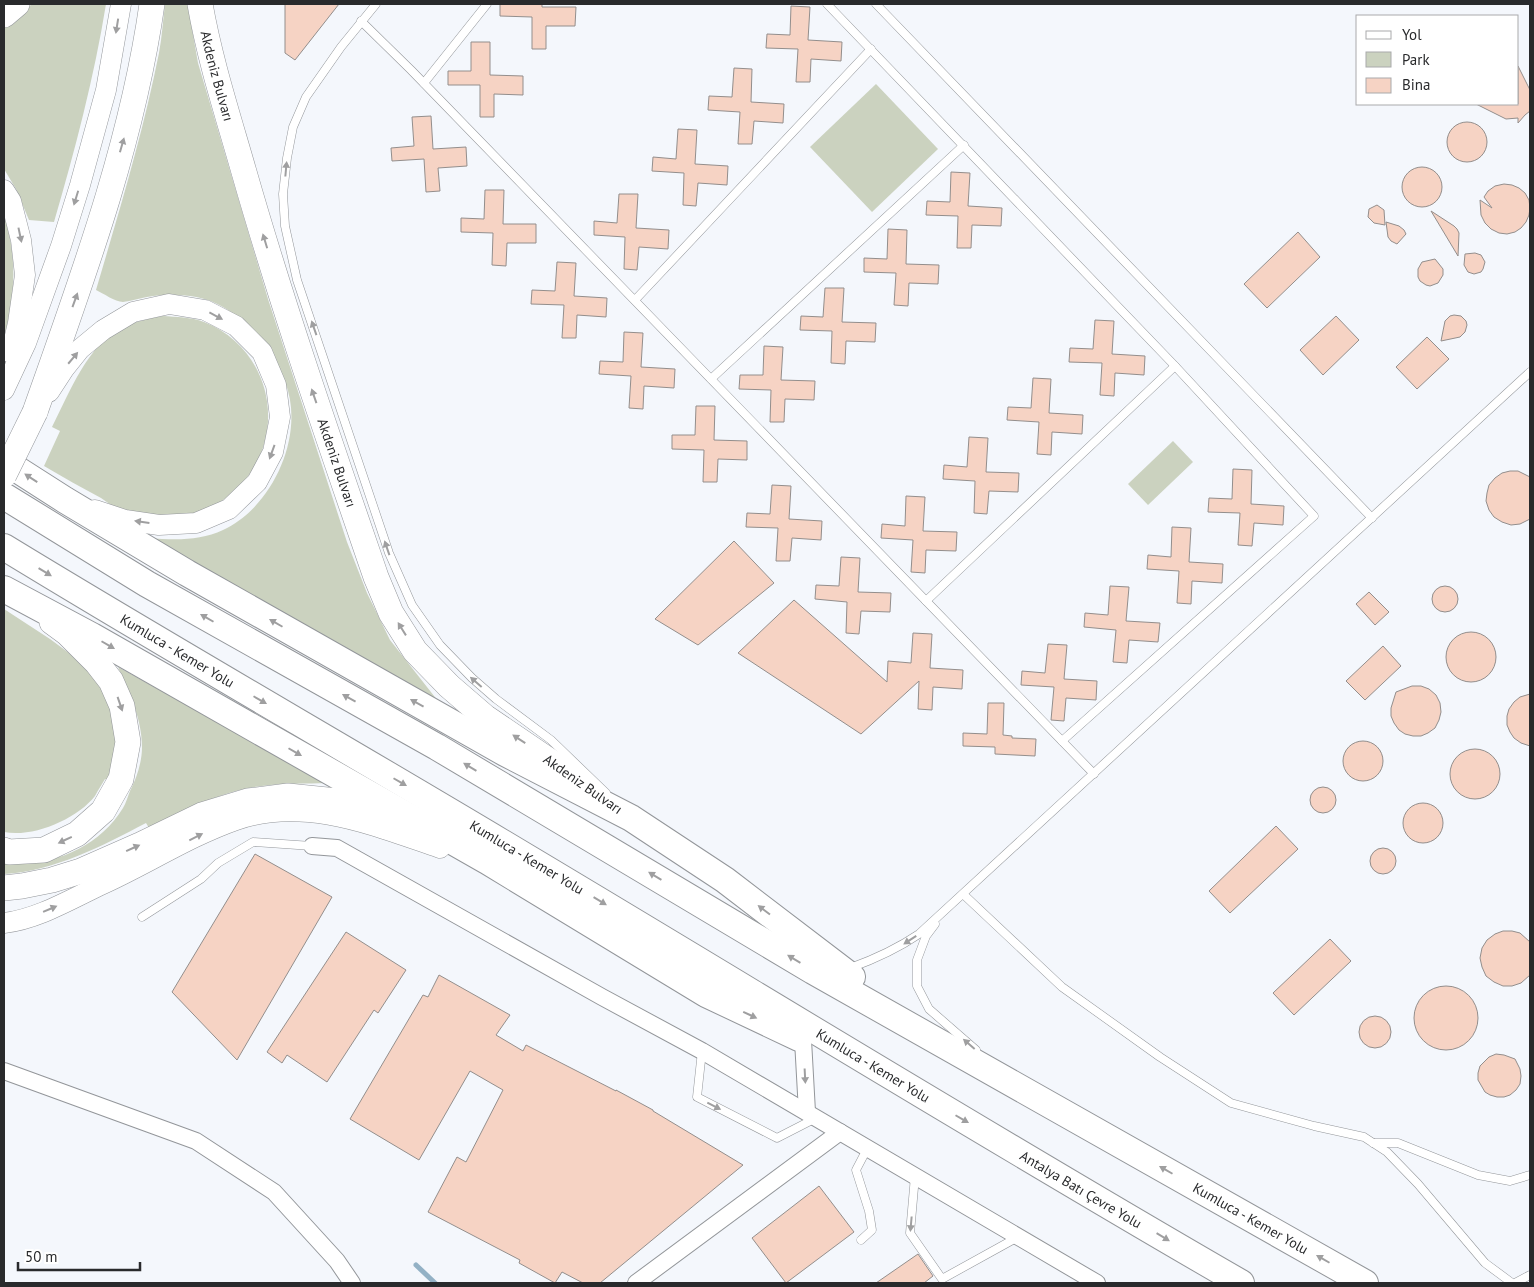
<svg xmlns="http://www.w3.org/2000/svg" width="1534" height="1287" viewBox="0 0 1534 1287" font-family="'PT Sans',sans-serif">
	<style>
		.green { fill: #cbd2bf }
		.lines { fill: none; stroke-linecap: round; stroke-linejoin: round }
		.stream { stroke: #93b1c5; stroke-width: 5 }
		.building { fill: #f6d3c4; stroke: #938e8c }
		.service-casing { stroke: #93969a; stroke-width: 9 }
		.minor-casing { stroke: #93969a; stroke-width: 18 }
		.tertiary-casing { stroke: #93969a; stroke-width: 21 }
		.primary-casing { stroke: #93969a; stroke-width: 26 }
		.trunk-casing { stroke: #93969a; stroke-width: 28 }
		.service { stroke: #fff; stroke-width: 8 }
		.minor { stroke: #fff; stroke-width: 16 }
		.tertiary { stroke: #fff; stroke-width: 20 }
		.primary { stroke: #fff; stroke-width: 25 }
		.trunk { stroke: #fff; stroke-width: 26 }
		.primary-bridge-casing { stroke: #93969a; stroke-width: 26; stroke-linecap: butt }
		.primary-bridge { stroke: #fff; stroke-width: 25 }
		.oneway { fill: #9f9fa0 }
		.labels { text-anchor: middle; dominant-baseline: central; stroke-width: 4; stroke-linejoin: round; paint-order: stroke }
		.street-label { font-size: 14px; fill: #292a2c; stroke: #fff }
	</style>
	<rect width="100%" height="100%" fill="#f4f7fc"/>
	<!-- green -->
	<g class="green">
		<path d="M32 4H106C94 78 75 150 54 222L29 220 16 189 4 169V28Z"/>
		<path d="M165 4H189L192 29 198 63 268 299 347 542 367 593 390 640 438 701 149 538C174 540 200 541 223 530 273 507 306 434 285 382 280 371 270 361 263 351 252 334 242 317 223 307 203 295 176 293 153 296 143 297 133 301 123 302 115 302 103 293 96 290 119 212 143 133 159 53 162 37 163 20 165 4Z"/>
		<path d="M876 84 938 149 872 212 810 147Z"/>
		<path d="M4 215C17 254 16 297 4 336Z"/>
		<path d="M163 316C176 317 191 317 204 322 275 350 291 443 232 493 224 500 213 507 203 510 185 517 165 517 147 514 139 513 131 513 124 511 116 509 108 503 101 498 82 488 63 477 44 466L60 431 52 427C70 392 87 344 125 326 138 321 150 318 163 316Z"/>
		<path d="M1173 441 1193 462 1148 505 1128 484Z"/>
		<path d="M4 609 50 639 73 656 99 682 110 708 117 728 115 762 109 781 105 779C102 784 98 790 95 796 77 819 33 838 4 832Z"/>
		<path d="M118 667 328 783C306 784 283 783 262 786 222 790 185 811 149 828L146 823C102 846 55 871 4 874V862C49 868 98 849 123 808 126 803 128 796 130 791 137 777 142 762 142 747 142 718 129 693 118 667Z"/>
	</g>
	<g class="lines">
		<!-- stream -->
		<path class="stream" d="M416 1265 435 1283"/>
	</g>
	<!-- building -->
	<g class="building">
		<path d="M285 4H339L295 60 285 53Z"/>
		<path d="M500 4H542V7H576L575 26H546V49H532V17L500 16Z"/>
		<path d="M791 6 810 7 808 40 842 42 841 61 811 59 810 82H796L798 49 766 48 767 34 790 35Z"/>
		<path d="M471 42H490V75L523 76V95L494 94V117H480V85H448V71H471Z"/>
		<path d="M1518 66 1530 90V111L1525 115 1518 123V118L1506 119 1476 104H1518Z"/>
		<path d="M734 68 752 69 751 102 784 104 783 123 754 121 752 144H738L740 112 708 110 709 96 732 97Z"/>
		<path d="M431 116 433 149 466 147 467 166 438 168 440 191 426 192 424 159 392 161 391 148 414 146 412 117Z"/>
		<circle cx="1467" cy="142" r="20"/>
		<path d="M678 129 697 130 695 164 728 166 727 185 698 183 696 206 683 205 684 173 652 171 653 157 676 159Z"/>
		<circle cx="1422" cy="187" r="20"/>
		<path d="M951 172 970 173 968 206 1002 208 1001 226 972 225 971 248H957L958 216 926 215 927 201 950 202Z"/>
		<path d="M1504 184 1512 185 1519 188 1525 193 1529 200 1530 208 1529 215 1526 222 1521 228 1515 232 1507 234 1499 233 1491 229 1485 223 1481 215 1480 200 1492 208 1484 197 1488 191 1495 186Z"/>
		<path d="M485 190H504L503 224H536V243H507L506 266 492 265 493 233 461 232V218L484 219Z"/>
		<path d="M619 194H638L636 228 669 230 668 249 639 247 637 270 624 269 625 237 594 235V221L617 223Z"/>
		<path d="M1377 205 1384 210 1385 225 1374 223 1368 217 1369 209Z"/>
		<path d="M1431 211 1454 226 1457 229 1459 233 1458 256Z"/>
		<path d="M1386 222 1399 226 1404 230 1406 234 1397 244 1391 241 1388 237Z"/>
		<path d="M888 229 907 230 906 264 939 265 938 284 909 283 908 306 894 305 896 273 864 272V258L887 259Z"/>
		<path d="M1298 232 1320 257 1267 308 1244 284Z"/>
		<path d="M1475 253 1481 255 1485 262 1483 269 1481 272 1474 274 1468 272 1464 265 1465 254Z"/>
		<path d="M1435 259 1443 269V275L1438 283 1430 286 1426 285 1420 281 1418 277V269L1422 262Z"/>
		<path d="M557 262 576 263 574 296 607 298 606 317 577 315 576 338H562L564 305 531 304 532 290 555 291Z"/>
		<path d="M825 288H844L842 322 876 323 875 342 846 341 845 364 831 363 832 331 800 330 801 316 823 317Z"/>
		<path d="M1454 315 1461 316 1466 321 1467 325 1465 332 1460 337 1441 341 1445 321 1450 316Z"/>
		<path d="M1336 316 1359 340 1323 375 1300 350Z"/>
		<path d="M1095 320 1114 321 1112 354 1145 356 1144 375 1115 373 1114 396 1100 395 1102 363 1069 362 1070 348 1093 349Z"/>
		<path d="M624 332 643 333 641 367 675 369 674 388 644 386 643 409 629 408 631 376 599 374 600 361 623 362Z"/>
		<path d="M1427 337 1449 359 1417 389 1396 367Z"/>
		<path d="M764 346 783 347 781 380 815 381 814 400 785 399 784 422H770L771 390 739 389 740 375H763Z"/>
		<path d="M1033 378 1051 379 1049 413 1083 415 1082 434 1052 432 1051 455 1037 454 1039 422 1007 420 1008 407 1031 408Z"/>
		<path d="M696 406H715L714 440 747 441V460L718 459 717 482H703L704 450 672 449V435H695Z"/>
		<path d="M969 437 988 438 986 472 1019 473 1018 492 989 491 987 514 974 513 975 481 943 479 944 465 967 467Z"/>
		<path d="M1233 469 1252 470 1251 504 1284 506 1283 525 1254 523 1252 546 1238 545 1240 513 1208 512 1209 498 1232 499Z"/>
		<path d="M1510 471H1518L1530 477V519L1520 524 1511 525 1502 522 1494 517 1489 510 1486 501 1487 493 1489 485 1495 478 1502 473Z"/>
		<path d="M772 485 791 486 789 519 822 521 821 540 792 538 790 561H776L778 528 746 527 747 513 770 514Z"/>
		<path d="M906 496 925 497 923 531 957 532 956 551 926 550 925 573 911 572 913 540 881 538 882 524 905 526Z"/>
		<path d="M1172 527 1191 528 1189 562 1223 564 1222 583 1192 581 1191 604 1177 603 1179 571 1147 569 1148 555 1171 557Z"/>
		<path d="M734 541 774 583 698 645 655 619Z"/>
		<path d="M841 557 860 558 858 592 891 593 890 612 861 611 859 634 846 633 847 602 815 599 816 585 839 586Z"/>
		<circle cx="1445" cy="599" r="13"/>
		<path d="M1110 586 1129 587 1126 621 1160 623 1158 642 1129 640 1127 663 1113 662 1116 630 1084 627 1085 613 1108 615Z"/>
		<path d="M1369 592 1389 612 1375 625 1356 604Z"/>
		<path d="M794 600 887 682 888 661 911 663 913 633 932 634 930 668 963 670 962 689 933 687 932 710 918 709 919 681 861 734 738 653Z"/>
		<circle cx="1471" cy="657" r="25"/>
		<path d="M1048 644 1067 645 1064 679 1097 681 1096 700 1066 698 1064 721 1051 720 1054 687 1021 685 1022 671 1045 673Z"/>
		<path d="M1383 646 1401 666 1365 700 1346 681Z"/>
		<path d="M1412 686H1421L1429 689 1436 695 1440 703 1441 712 1439 720 1435 728 1428 733 1421 736H1413L1405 734 1399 730 1394 723 1391 716V708L1396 692Z"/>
		<path d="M1530 694V746L1521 743 1514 738 1510 732 1507 725V716L1509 709 1514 702 1520 697Z"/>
		<path d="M988 703H1004L1003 735 1012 736V738L1036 739 1035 756 995 754V747L963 746V733L987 734Z"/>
		<circle cx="1363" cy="761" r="20"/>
		<circle cx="1475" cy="774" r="25"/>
		<circle cx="1323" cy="800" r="13"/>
		<circle cx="1423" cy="823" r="20"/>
		<path d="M1276 826 1298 849 1230 913 1209 891Z"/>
		<circle cx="1383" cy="861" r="13"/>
		<path d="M255 854 332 897 237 1060 172 992Z"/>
		<path d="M1503 931H1512L1520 933 1530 942V975L1521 983 1512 986H1503L1494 982 1486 976 1482 967 1480 958 1482 948 1487 940 1495 934Z"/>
		<path d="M346 932 406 970 378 1013 374 1010 327 1082 287 1055 282 1063 267 1052Z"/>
		<path d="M1330 939 1351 961 1294 1015 1273 993Z"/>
		<path d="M439 975 510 1015 496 1035 523 1051 526 1045 616 1091V1090L653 1110V1111L743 1165 600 1283H583L562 1272 555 1283 519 1263 520 1260 428 1212 457 1157 466 1162 503 1090 470 1071 419 1160 350 1119 423 995 428 997Z"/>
		<circle cx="1446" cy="1018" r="32"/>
		<circle cx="1375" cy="1032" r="16"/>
		<path d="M1496 1054 1504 1055 1515 1059 1520 1069 1521 1076 1520 1084 1516 1090 1510 1095 1504 1097H1497L1490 1095 1485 1092 1478 1080V1073L1480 1066 1489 1057Z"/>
		<path d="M819 1186 854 1232 786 1283 752 1238Z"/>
		<path d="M918 1254 933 1276 924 1283H876Z"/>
	</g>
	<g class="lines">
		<!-- service casing -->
		<g class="service-casing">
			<g id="service">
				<path d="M376 4 341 47 306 97 293 127 287 158 283 194 285 226 297 280 389 553 412 605 440 645 472 678 496 699 551 740 606 793"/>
				<path d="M827 4 1175 366 1314 516 1062 741"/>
				<path d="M876 4 1372 518"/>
				<path d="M361 21 411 70 1094 774"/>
				<path d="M424 83 487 4"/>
				<path d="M635 300 871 49"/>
				<path d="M711 379 964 145"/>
				<path d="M926 601 1175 366"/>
				<path d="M963 894 1062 987 1160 1057 1231 1103 1314 1126 1364 1137 1387 1152 1418 1184 1485 1263 1512 1283"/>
				<path d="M142 917 201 879 218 863 253 842 312 846"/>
				<path d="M935 924 926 936 917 960V986L929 1009 976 1050"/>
				<path d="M850 968C875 959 897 949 919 934L1530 372"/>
				<path d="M702 1051 697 1097 777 1138 816 1118"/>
				<path d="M1373 1143H1398L1478 1175 1510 1181 1530 1175"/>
				<path d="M915 1176 910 1233 942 1279 1018 1237"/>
				<path d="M861 1240 872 1230 869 1211 856 1170 867 1149"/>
				<path d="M1515 1283 1530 1275"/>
			</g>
		</g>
		<!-- minor casing -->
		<g class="minor-casing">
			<g id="minor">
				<path d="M312 846 337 848 602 997 702 1051 1097 1283"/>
				<path d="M803 1040 807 1112"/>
				<path d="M4 1071 196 1141 274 1192 337 1261 352 1283"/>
				<path d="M636 1283 840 1132"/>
			</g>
		</g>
		<!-- tertiary casing -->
		<g class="tertiary-casing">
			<g id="tertiary">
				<path d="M4 190 11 201 21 240 25 275 18 323 11 353"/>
				<path d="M4 390 26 343 61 246 80 185 106 90 121 4"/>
				<path d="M49 392 64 369 80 349 103 330 133 312 169 304 205 310 236 326 262 352 276 385 280 417 273 452 257 482 229 509 196 523 159 525 125 520 95 510"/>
				<path d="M4 923C38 919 71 899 103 884 147 864 190 836 236 820 305 796 375 826 440 848"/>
			</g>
		</g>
		<!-- primary casing -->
		<g class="primary-casing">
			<g id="primary">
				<path id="s1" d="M200 4C210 61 228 116 244 172 283 308 330 443 376 577L391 613 415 651 449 686 485 717 582 783"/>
				<path d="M4 15 17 4"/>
				<path d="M35 412C82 279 132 145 152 4"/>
				<path d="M4 850 9 852 44 850 77 834 103 811 121 779 128 742 122 706 111 681 97 663 67 633 52 622"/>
				<path d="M4 888 22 886 52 880 81 871 140 845 202 815 248 801 288 796 337 801 361 807 386 818 410 831"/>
			</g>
		</g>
		<!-- trunk casing -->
		<g class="trunk-casing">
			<g id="trunk">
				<path d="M4 461 65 500 187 573 505 753 631 818 725 880 852 977"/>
				<path id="s2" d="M4 496 147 584 437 747 813 971 1365 1283"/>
				<path id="s3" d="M4 547C179 654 357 755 533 861 769 1002 1003 1146 1241 1283"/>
				<path d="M4 589 92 636 487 861 706 994 799 1038"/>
			</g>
		</g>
		<!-- service -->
		<use href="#service" class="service"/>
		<!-- minor -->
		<use href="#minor" class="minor"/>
		<!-- tertiary -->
		<use href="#tertiary" class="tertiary"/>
		<!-- primary -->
		<use href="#primary" class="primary"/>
		<!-- trunk -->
		<use href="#trunk" class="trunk"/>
		<!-- primary-bridge casing -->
		<g class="primary-bridge-casing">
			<path id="primary-bridge" d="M4 475 35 412"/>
		</g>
		<!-- primary-bridge -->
		<use href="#primary-bridge" class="primary-bridge"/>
	</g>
	<!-- one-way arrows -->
	<defs><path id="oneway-solid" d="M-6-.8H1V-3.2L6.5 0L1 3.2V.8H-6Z" transform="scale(1.25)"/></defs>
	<g class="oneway">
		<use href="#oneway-solid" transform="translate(117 26) rotate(99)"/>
		<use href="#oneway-solid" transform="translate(122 145) rotate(-74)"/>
		<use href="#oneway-solid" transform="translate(286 169) rotate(-85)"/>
		<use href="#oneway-solid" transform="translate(76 198) rotate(107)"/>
		<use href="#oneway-solid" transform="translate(20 235) rotate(78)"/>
		<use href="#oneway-solid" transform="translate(265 241) rotate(-107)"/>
		<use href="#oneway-solid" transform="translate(75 300) rotate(-70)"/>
		<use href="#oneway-solid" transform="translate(216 316) rotate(28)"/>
		<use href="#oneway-solid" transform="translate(314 328) rotate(-109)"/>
		<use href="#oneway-solid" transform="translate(73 358) rotate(-50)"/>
		<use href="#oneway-solid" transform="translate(314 396) rotate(-109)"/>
		<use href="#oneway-solid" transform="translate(272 452) rotate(110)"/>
		<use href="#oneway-solid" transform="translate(31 478) rotate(-147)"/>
		<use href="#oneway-solid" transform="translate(142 522) rotate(-172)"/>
		<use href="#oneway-solid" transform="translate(387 548) rotate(-109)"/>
		<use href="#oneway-solid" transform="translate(45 572) rotate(31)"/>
		<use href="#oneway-solid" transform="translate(207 618) rotate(-150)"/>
		<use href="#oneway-solid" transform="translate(276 623) rotate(-150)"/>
		<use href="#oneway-solid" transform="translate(402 629) rotate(-122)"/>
		<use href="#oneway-solid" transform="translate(108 645) rotate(30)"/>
		<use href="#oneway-solid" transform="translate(476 682) rotate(-139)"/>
		<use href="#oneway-solid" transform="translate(349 698) rotate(-151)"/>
		<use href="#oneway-solid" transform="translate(260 700) rotate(30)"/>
		<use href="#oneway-solid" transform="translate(417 703) rotate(-151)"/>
		<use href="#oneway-solid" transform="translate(120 704) rotate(71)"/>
		<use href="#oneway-solid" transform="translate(519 739) rotate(-147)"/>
		<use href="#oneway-solid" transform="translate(295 752) rotate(30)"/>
		<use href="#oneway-solid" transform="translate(470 767) rotate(-149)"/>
		<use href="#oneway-solid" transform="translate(400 782) rotate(30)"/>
		<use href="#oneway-solid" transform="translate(196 837) rotate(-27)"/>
		<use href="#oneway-solid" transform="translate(65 840) rotate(155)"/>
		<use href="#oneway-solid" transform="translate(133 848) rotate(-24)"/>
		<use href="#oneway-solid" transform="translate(655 876) rotate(-149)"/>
		<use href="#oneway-solid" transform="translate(600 901) rotate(31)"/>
		<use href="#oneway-solid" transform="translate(50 909) rotate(-23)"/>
		<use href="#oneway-solid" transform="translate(764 910) rotate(-143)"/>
		<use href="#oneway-solid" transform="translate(910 940) rotate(147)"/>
		<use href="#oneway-solid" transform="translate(794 959) rotate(-149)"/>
		<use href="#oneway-solid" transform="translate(750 1015) rotate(25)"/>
		<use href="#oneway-solid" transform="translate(969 1044) rotate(-139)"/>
		<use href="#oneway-solid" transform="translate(805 1076) rotate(87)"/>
		<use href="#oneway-solid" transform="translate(714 1106) rotate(27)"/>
		<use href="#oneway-solid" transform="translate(962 1119) rotate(30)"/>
		<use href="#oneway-solid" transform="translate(1166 1170) rotate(-150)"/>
		<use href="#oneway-solid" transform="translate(911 1224) rotate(95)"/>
		<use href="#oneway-solid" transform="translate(1163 1237) rotate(31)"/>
		<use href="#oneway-solid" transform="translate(1323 1259) rotate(-150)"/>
	</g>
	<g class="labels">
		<!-- street labels -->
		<g class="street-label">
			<text stroke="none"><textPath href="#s1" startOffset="74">Akdeniz Bulvarı</textPath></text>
			<text stroke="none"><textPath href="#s1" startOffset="479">Akdeniz Bulvarı</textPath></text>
			<text stroke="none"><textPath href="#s3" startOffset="202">Kumluca - Kemer Yolu</textPath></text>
			<text transform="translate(583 784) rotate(35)">Akdeniz Bulvarı</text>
			<text stroke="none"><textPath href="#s3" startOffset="608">Kumluca - Kemer Yolu</textPath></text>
			<text stroke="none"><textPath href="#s3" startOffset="1012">Kumluca - Kemer Yolu</textPath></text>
			<text stroke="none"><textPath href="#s3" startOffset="1254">Antalya Batı Çevre Yolu</textPath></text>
			<text stroke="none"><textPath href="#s2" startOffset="1441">Kumluca - Kemer Yolu</textPath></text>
		</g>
	</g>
	<!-- border -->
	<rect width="1534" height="1287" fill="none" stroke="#292a2c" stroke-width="10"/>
	<!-- legend -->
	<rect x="1356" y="15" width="162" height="90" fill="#ffffff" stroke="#a9aaab"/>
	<rect x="1366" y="31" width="25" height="8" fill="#ffffff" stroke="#a9aaab"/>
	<text x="1402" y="40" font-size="15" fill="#292a2c">Yol</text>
	<rect x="1366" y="52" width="25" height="15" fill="#cbd2bf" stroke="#a9aaab"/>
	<text x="1402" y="65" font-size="15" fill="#292a2c">Park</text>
	<rect x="1366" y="78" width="25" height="15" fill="#f6d3c4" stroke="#a9aaab"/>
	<text x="1402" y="90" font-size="15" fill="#292a2c">Bina</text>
	<!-- scale -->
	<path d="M18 1262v8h122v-8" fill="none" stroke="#292a2c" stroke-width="2.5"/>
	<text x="25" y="1262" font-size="15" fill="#292a2c" stroke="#ffffff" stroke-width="4" paint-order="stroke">50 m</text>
</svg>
